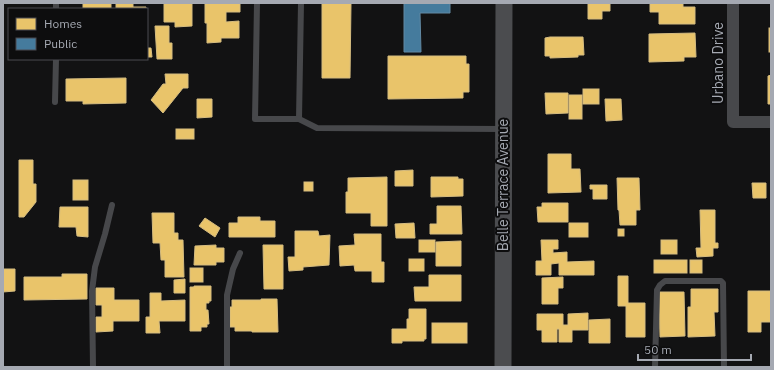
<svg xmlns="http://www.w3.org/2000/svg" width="774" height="370" viewBox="0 0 774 370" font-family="'IBM Plex Sans',sans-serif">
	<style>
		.homes { fill: #e9c46a; stroke: #d5bc80 }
		.public { fill: #457b9d; stroke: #6289a3 }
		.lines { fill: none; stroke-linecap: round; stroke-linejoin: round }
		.lane { stroke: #47484b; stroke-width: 6 }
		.street { stroke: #47484b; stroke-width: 12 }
		.secondary { stroke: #4b4c4f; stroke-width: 17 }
		.labels { text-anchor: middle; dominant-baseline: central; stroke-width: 4; stroke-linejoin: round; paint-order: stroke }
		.street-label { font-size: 14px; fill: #a5a9b2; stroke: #0d0d0e }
	</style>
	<rect width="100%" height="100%" fill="#121213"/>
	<!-- homes -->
	<g class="homes">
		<rect x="83" y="3" width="28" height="6"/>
		<path d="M116 3H133V7H146V9H116Z"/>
		<path d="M164 3H192V26L175 27V22H164Z"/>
		<path d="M205 3H240V12H226V22L239 21V38H221V42L207 43V23H205Z"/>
		<path d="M322 3H351L350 78H322Z"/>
		<path d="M588 3H610V11H602V19H588Z"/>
		<path d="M650 3H683V7H695V24H659V12H650Z"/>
		<path d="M155 26H169V43H172V59H157Z"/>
		<rect x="769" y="28" width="2" height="24"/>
		<path d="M695 33 696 57H684V61L649 62V34Z"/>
		<path d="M550 37H583L584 55H578V57L550 58V56H545V38Z"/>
		<path d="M147 48H151L152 57H147Z"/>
		<path d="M388 56H466V64H469V92H463V98L388 99Z"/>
		<path d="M165 74H188V88H183L163 113 151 100 163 84H166Z"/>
		<path d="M771 75V104H768V76Z"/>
		<path d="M126 78V103L83 104V101H66V79Z"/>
		<rect x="583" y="89" width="16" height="15"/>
		<path d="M545 93H568V113L546 114Z"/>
		<rect x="569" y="95" width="13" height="24"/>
		<path d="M197 99H212V117L197 118Z"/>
		<path d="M605 99H621L622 120 606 121Z"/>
		<rect x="176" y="129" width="18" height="10"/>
		<path d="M548 154H571V169H580L581 192 548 193Z"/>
		<path d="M19 160H33V184H36V202L24 217H19Z"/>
		<path d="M413 170V186H395V171Z"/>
		<path d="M387 177V226H371V213H346V192H348V178Z"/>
		<path d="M431 177H458V179H463V196L431 197Z"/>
		<path d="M617 178H639L640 210H636V225H620L619 210H618Z"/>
		<rect x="73" y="180" width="15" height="20"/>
		<rect x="304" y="182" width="9" height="9"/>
		<path d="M752 183H766V198H753Z"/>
		<path d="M590 185H607V199H593V189H590Z"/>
		<path d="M542 203H568V222H538L537 207H542Z"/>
		<path d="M437 206H461L462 234H430V224H437Z"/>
		<path d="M60 207H88V237L77 236 76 227H59Z"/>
		<path d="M700 210H715V243H718V248H713V256L697 257 696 248H701Z"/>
		<path d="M152 213H174V233H178V240H183L184 277H165V260H161L160 243H153Z"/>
		<path d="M238 217H260V221H275V237H229V223H238Z"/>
		<path d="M205 218 220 228 215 237 199 226Z"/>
		<path d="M414 223 415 238H396L395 224Z"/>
		<rect x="569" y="223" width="19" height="14"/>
		<rect x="618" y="229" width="6" height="7"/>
		<path d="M295 231H318L319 236 330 235 329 265 303 267V270L289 271 288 257H295Z"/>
		<path d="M354 234H381V262H384V282H372V271H355L354 265 340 266 339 246 355 245Z"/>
		<rect x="419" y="240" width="16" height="12"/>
		<path d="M541 240H558V249H553V253L567 252V262L594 261V275H559V263L551 264V275H536V261H542Z"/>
		<rect x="661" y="240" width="16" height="14"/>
		<path d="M461 241V266H436V242Z"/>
		<path d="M216 245V248H224V262H216V265H194L195 246Z"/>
		<path d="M263 245H283V289H264Z"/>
		<rect x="409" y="259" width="15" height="12"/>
		<rect x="654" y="260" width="33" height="13"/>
		<rect x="690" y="260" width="12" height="13"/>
		<rect x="190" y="268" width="13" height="14"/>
		<path d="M3 269H15V291L3 292Z"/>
		<path d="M62 274H87V299L24 300V277H62Z"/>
		<path d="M429 275H461V301H415L414 287H429Z"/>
		<path d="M618 276H628V303H645V337H626V306H618Z"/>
		<path d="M563 277V288H558V304H542V278Z"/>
		<path d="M185 279V293H174V280Z"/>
		<path d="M194 286H211V301H209V303H206V310H208L209 324H207V327H201V331H190V287H194Z"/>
		<path d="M96 288H114V300H139V321H113V331L96 332V317H102V305H96Z"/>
		<path d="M691 289H718V312H714L715 336 688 337V307H691Z"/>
		<path d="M748 291H771V322H761V332H748Z"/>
		<path d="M659 292H684L685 336 660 337Z"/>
		<path d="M150 293H161V301L185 300V321H159L160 333H146V317H150Z"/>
		<path d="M261 299H277L278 332H252V331H235V327H230V307H232V300H261Z"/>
		<path d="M409 309H426V339H424V341H402V343H392V329H407V319H409Z"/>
		<path d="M588 313V330H572V342H559V329H557V342H542V330H537V314H563V325H568V314Z"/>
		<path d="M610 319V343H589V320Z"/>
		<rect x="432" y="323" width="35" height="20"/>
	</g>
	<!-- public -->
	<path class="public" d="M404 3H450V13H420L421 52H404Z"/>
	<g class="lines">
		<!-- lane -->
		<g class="lane">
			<path d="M257 3 255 119H299L301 3"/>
			<path d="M56 9V3"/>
			<path d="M55 102 56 59"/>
			<path d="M299 119 317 128 502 129"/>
			<path d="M93 367 92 291 95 267 105 234 112 205"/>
			<path d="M227 367V295L233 269 240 253"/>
			<path d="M655 367 657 290 660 285 665 281H721L723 283 724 367"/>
		</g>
		<!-- street -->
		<path class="street" d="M733 3V122H771"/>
		<!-- secondary -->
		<path class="secondary" d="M503 367 504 3"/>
	</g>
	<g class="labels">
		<!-- street labels -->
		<g class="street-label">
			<text transform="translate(718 63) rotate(-90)">Urbano Drive</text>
			<text transform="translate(503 185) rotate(-90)">Belle Terrace Avenue</text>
		</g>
	</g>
	<!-- border -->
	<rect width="774" height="370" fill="none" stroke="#a5a9b2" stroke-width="8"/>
	<!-- legend -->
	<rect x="8" y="8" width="140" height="52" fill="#0d0d0e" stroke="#4a4b50"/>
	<rect x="16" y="18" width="20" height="12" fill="#e9c46a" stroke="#4a4b50"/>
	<text x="44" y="28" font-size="12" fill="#a5a9b2">Homes</text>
	<rect x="16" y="38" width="20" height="12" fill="#457b9d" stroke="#4a4b50"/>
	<text x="44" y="48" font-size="12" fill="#a5a9b2">Public</text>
	<!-- scale -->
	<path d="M638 354v6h113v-6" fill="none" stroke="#a5a9b2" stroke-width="2"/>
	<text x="644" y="354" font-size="12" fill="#a5a9b2" stroke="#0d0d0e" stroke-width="3" paint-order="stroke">50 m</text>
</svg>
